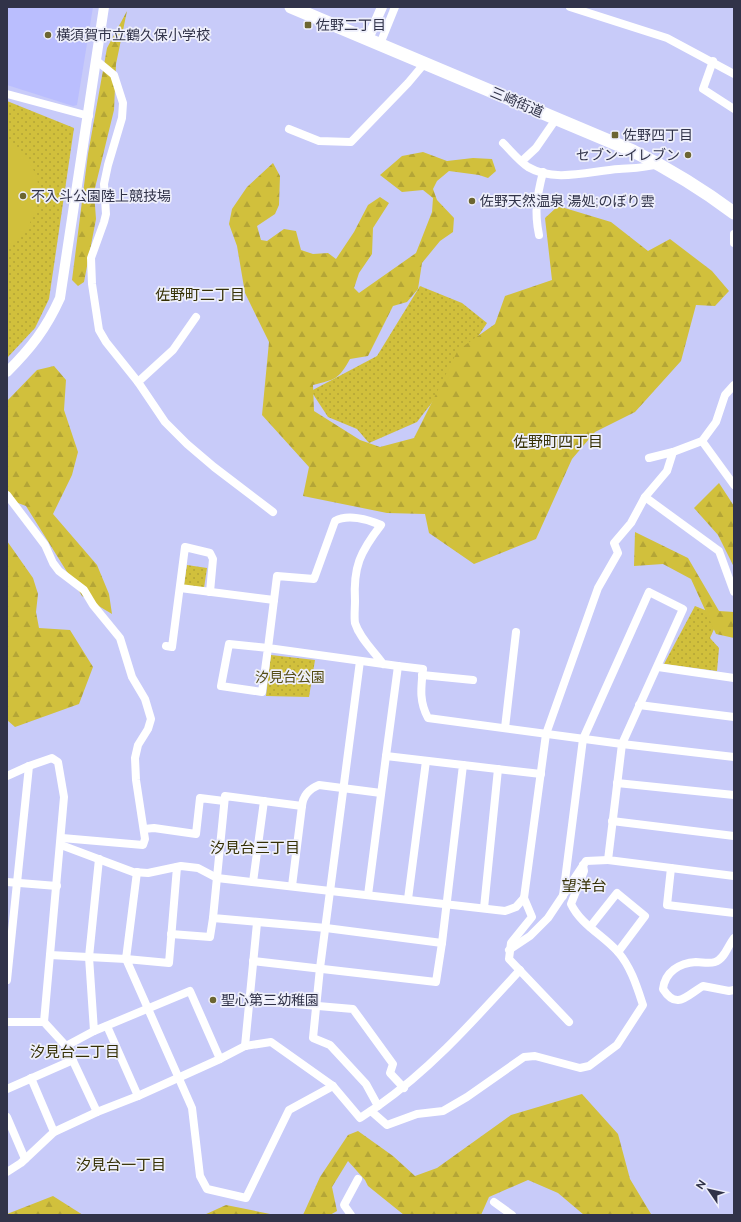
<svg xmlns="http://www.w3.org/2000/svg" width="741" height="1222" viewBox="0 0 741 1222" font-family="Raleway,'Noto Sans JP',sans-serif">
	<style>
		.built { fill: #babefe }
		.green { fill: url(#green-dots) }
		.forest { fill: url(#forest-firs) }
		.pitch { fill: #d1c03c }
		.lines { fill: none; stroke-linecap: round; stroke-linejoin: round }
		.minor { stroke: #fff; stroke-width: 8 }
		.tertiary { stroke: #fff; stroke-width: 10 }
		.primary { stroke: #fff; stroke-width: 13 }
		.poi-dot { fill: #6c6531; stroke: #eeeffb; stroke-width: 1.5 }
		.labels { text-anchor: middle; dominant-baseline: central; stroke-width: 3.5; stroke-linejoin: round; paint-order: stroke }
		.poi-label { font-size: 14px; fill: #313349; stroke: #eeeffb; text-anchor: start }
		.street-label { font-size: 14px; fill: #313349; stroke: #eeeffb }
		.park-label { font-size: 14px; fill: #544c14; stroke: #eeeffb }
		.neighbourhood-label { font-size: 15px; fill: #353004; stroke: #eeeffb }
	</style>
	<defs>
		<pattern id="green-dots" width="8" height="8" patternUnits="userSpaceOnUse"><rect width="8" height="8" fill="#d1c03c"/><path d="M2 2h.1M6 6h.1" fill="none" stroke="#b4a536" stroke-width="1.8" stroke-linecap="round"/></pattern>
		<pattern id="forest-firs" width="22" height="20" patternUnits="userSpaceOnUse"><rect width="22" height="20" fill="#d1c03c"/><path d="M5 1l3.5 6h-7zM16 11l3.5 6h-7z" fill="#b4a536"/></pattern>
	</defs>
	<rect width="100%" height="100%" fill="#c8cbf9"/>
	<!-- built -->
	<path class="built" d="M7 7H93L77 105 73 106 7 85Z"/>
	<!-- green -->
	<g class="green">
		<path d="M7 101 74 128 49 299 35 328 7 358Z"/>
		<path d="M420 286 462 303 487 323 447 383 417 422 369 443 357 429 328 417 311 391 377 356Z"/>
		<path d="M187 565 207 568 204 588 184 585Z"/>
		<path d="M695 606 720 616 710 638 719 648 717 671 664 664Z"/>
		<path d="M271 655 315 660 309 697 266 696Z"/>
	</g>
	<!-- forest -->
	<g class="forest">
		<path d="M127 11 116 64 114 110 94 192 96 219 84 282 78 286 72 280 88 154 107 48Z"/>
		<path d="M423 152 447 161 473 158 492 159 496 171 488 178 479 175 449 171 437 181 433 189 437 200 454 218 453 232 440 241 422 263 418 289 407 302 393 306 368 356 350 359C338 380 336 379 313 385L314 411 360 440 380 447 414 438 458 350 495 324 505 296 552 280 545 218 558 206 611 222 648 251 670 239 712 271 729 291 715 306 696 305 681 361 635 412 595 432 572 459 536 539 474 564 429 533 425 514 387 513 303 496 309 467 262 415 269 342 245 293 237 246 229 224 232 209 247 187 273 163 280 176 279 205 275 214 257 226 261 240 267 241 284 229 296 231 301 250 313 254 328 253 336 259 354 232 368 205 380 197 389 203 373 228 372 254 359 273 354 288 359 293 416 253 432 212 433 198 423 190 402 192 380 175 402 156Z"/>
		<path d="M54 366 66 380 64 410 78 452 72 475 53 514 97 565 109 594 112 614 82 596 26 506 7 499V401L37 370Z"/>
		<path d="M719 483 734 506V567L718 535 694 508Z"/>
		<path d="M635 532 688 558 719 611 734 612V638L716 634 691 579 663 564 634 566Z"/>
		<path d="M7 541 33 578 38 594 36 612 39 628 70 630 93 667 79 704 15 727 7 720Z"/>
		<path d="M582 1094 618 1134 630 1179 651 1214 655 1215H584L558 1193 528 1180 489 1197 481 1215H404L368 1186 365 1180 348 1161 332 1187 337 1211 330 1215H303L320 1177 348 1135 358 1131 393 1156 415 1176 437 1168 511 1115Z"/>
		<path d="M53 1196 83 1215H7V1214Z"/>
		<path d="M226 1205 275 1215H204Z"/>
	</g>
	<!-- pitch -->
	<path class="pitch" d="M7 137C18 148 33 163 37 179 44 206 28 233 7 249Z"/>
	<g class="lines">
		<!-- minor -->
		<g class="minor">
			<path d="M570 7 667 38 734 74"/>
			<path d="M380 44 395 7"/>
			<path d="M97 61 114 75 123 103 122 118 108 165 104 184 106 214 104 222 91 258 92 284 99 330 106 342 138 382 165 422 187 444 214 467 273 512"/>
			<path d="M713 61 703 89 734 109"/>
			<path d="M7 94 89 116"/>
			<path d="M289 129 319 141 351 142 408 83 424 64"/>
			<path d="M503 143C511 151 519 161 528 167 555 183 590 171 619 169 633 168 645 168 659 164"/>
			<path d="M522 161 536 148 556 119"/>
			<path d="M734 234V243"/>
			<path d="M539 235C534 211 537 196 543 172"/>
			<path d="M138 382 173 350 196 317"/>
			<path d="M702 441 734 485"/>
			<path d="M649 458 673 452"/>
			<path d="M7 495 45 545 53 563 59 571 84 590 93 605 120 638 132 677 145 699 151 719 148 729 138 745 135 758 136 780 145 839 143 845 62 838"/>
			<path d="M645 497 719 551 734 592"/>
			<path d="M180 588 274 600"/>
			<path d="M229 644 268 648 262 692 221 686Z"/>
			<path d="M166 646 172 647 185 547 210 553 213 559 210 592"/>
			<path d="M383 664C374 651 360 639 355 623 354 617 355 608 355 601 353 567 360 552 381 525 368 519 347 514 335 521L314 579 277 576 268 648 398 666 386 756"/>
			<path d="M398 666 423 669C421 688 419 701 428 718L622 744 734 757"/>
			<path d="M658 667 734 678"/>
			<path d="M422 675 473 680"/>
			<path d="M639 705 734 717"/>
			<path d="M505 728 516 632"/>
			<path d="M463 765 541 774"/>
			<path d="M7 776 29 766 52 758 58 762 64 797 44 1022H7"/>
			<path d="M617 783 734 795"/>
			<path d="M302 806C303 795 309 789 319 785L381 793"/>
			<path d="M612 821 734 836"/>
			<path d="M144 829 154 828 196 834 200 798 224 801"/>
			<path d="M61 845 133 872 148 873 181 866 198 868 217 878 505 911 516 907 524 898 546 734 598 588 618 553 614 543 631 523 645 497 667 471 673 452 702 441 716 422 725 395 734 385"/>
			<path d="M177 867 169 963 126 959 192 1108 200 1176 207 1189 246 1198 289 1110 333 1086"/>
			<path d="M671 868 667 905 734 913"/>
			<path d="M7 882 57 886"/>
			<path d="M253 882 264 801"/>
			<path d="M292 886 302 806 225 796 213 918 326 928 442 943 463 765 386 756 368 895"/>
			<path d="M563 896 583 739 649 592 683 609 622 744 608 860 734 876"/>
			<path d="M524 898 532 917 511 943 509 959 569 1022"/>
			<path d="M408 899 426 761"/>
			<path d="M484 908 498 769"/>
			<path d="M590 927 617 893 645 916 618 952"/>
			<path d="M171 934 210 937 213 918"/>
			<path d="M734 938C728 945 725 959 715 962 709 964 702 962 696 962 679 963 665 972 663 989 677 1011 687 995 703 986L729 991 734 990"/>
			<path d="M509 950 530 936 548 918 586 861 608 860"/>
			<path d="M50 955 126 959 137 872"/>
			<path d="M253 961 436 982 442 943"/>
			<path d="M7 980 29 766"/>
			<path d="M248 1000 353 1009 393 1064 390 1073 404 1088"/>
			<path d="M44 1022 66 1046 97 1112 138 1096 220 1059 190 991 94 1031 89 957 99 859"/>
			<path d="M107 1026 138 1096"/>
			<path d="M66 1046 94 1031"/>
			<path d="M245 1046 257 923"/>
			<path d="M220 1059 245 1046 271 1042 333 1086 360 1118 378 1106 366 1084 330 1045 313 1038 320 968 360 661"/>
			<path d="M31 1078 54 1132"/>
			<path d="M7 1089 73 1060"/>
			<path d="M378 1106C432 1068 475 1019 520 970"/>
			<path d="M371 1111 387 1125 417 1114 443 1111 467 1097 524 1057 535 1056 580 1068 589 1066 617 1045 643 1005C637 987 631 967 618 952 603 935 581 925 571 904L584 871 583 865"/>
			<path d="M7 1117 25 1159"/>
			<path d="M7 1172 21 1163 54 1132 97 1112"/>
			<path d="M494 1202 512 1215"/>
			<path d="M351 1215 344 1205 358 1179"/>
		</g>
		<!-- tertiary -->
		<g class="tertiary">
			<path d="M368 39 382 7"/>
			<path d="M7 372C31 348 46 329 60 298L104 7"/>
		</g>
		<!-- primary -->
		<path class="primary" d="M291 7 633 151C669 169 702 189 734 213"/>
	</g>
	<!-- markers -->
	<g class="poi-dot">
		<rect x="304" y="21" width="8" height="8" rx="2"/>
		<circle cx="48" cy="35" r="4"/>
		<rect x="611" y="131" width="8" height="8" rx="2"/>
		<circle cx="688" cy="155" r="4"/>
		<circle cx="23" cy="196" r="4"/>
		<circle cx="472" cy="201" r="4"/>
		<circle cx="213" cy="1000" r="4"/>
	</g>
	<g class="labels">
		<!-- poi labels -->
		<g class="poi-label">
			<text x="316" y="25">佐野二丁目</text>
			<text x="56" y="35">横須賀市立鶴久保小学校</text>
			<text x="623" y="135">佐野四丁目</text>
			<text x="680" y="155" text-anchor="end">セブン-イレブン</text>
			<text x="31" y="196">不入斗公園陸上競技場</text>
			<text x="480" y="201">佐野天然温泉 湯処;のぼり雲</text>
			<text x="221" y="1000">聖心第三幼稚園</text>
		</g>
		<!-- street labels -->
		<g class="street-label">
			<text transform="translate(517 102) rotate(23)">三崎街道</text>
		</g>
		<!-- park labels -->
		<g class="park-label">
			<text x="290" y="677">汐見台公園</text>
		</g>
		<!-- neighbourhood labels -->
		<g class="neighbourhood-label">
			<text x="200" y="295">佐野町二丁目</text>
			<text x="558" y="442">佐野町四丁目</text>
			<text x="255" y="848">汐見台三丁目</text>
			<text x="584" y="886">望洋台</text>
			<text x="75" y="1052">汐見台二丁目</text>
			<text x="121" y="1165">汐見台一丁目</text>
		</g>
	</g>
	<!-- border -->
	<rect width="741" height="1222" fill="none" stroke="#313349" stroke-width="16"/>
	<!-- north arrow -->
	<g transform="translate(709 1190) rotate(304)" stroke="#eeeffb" stroke-width="3" paint-order="stroke">
	<path d="M0-3L7 15L0 10L-7 15Z" fill="#313349"/>
	<text y="-6" font-size="11" font-weight="bold" text-anchor="middle" fill="#313349">N</text>
	</g>
</svg>
